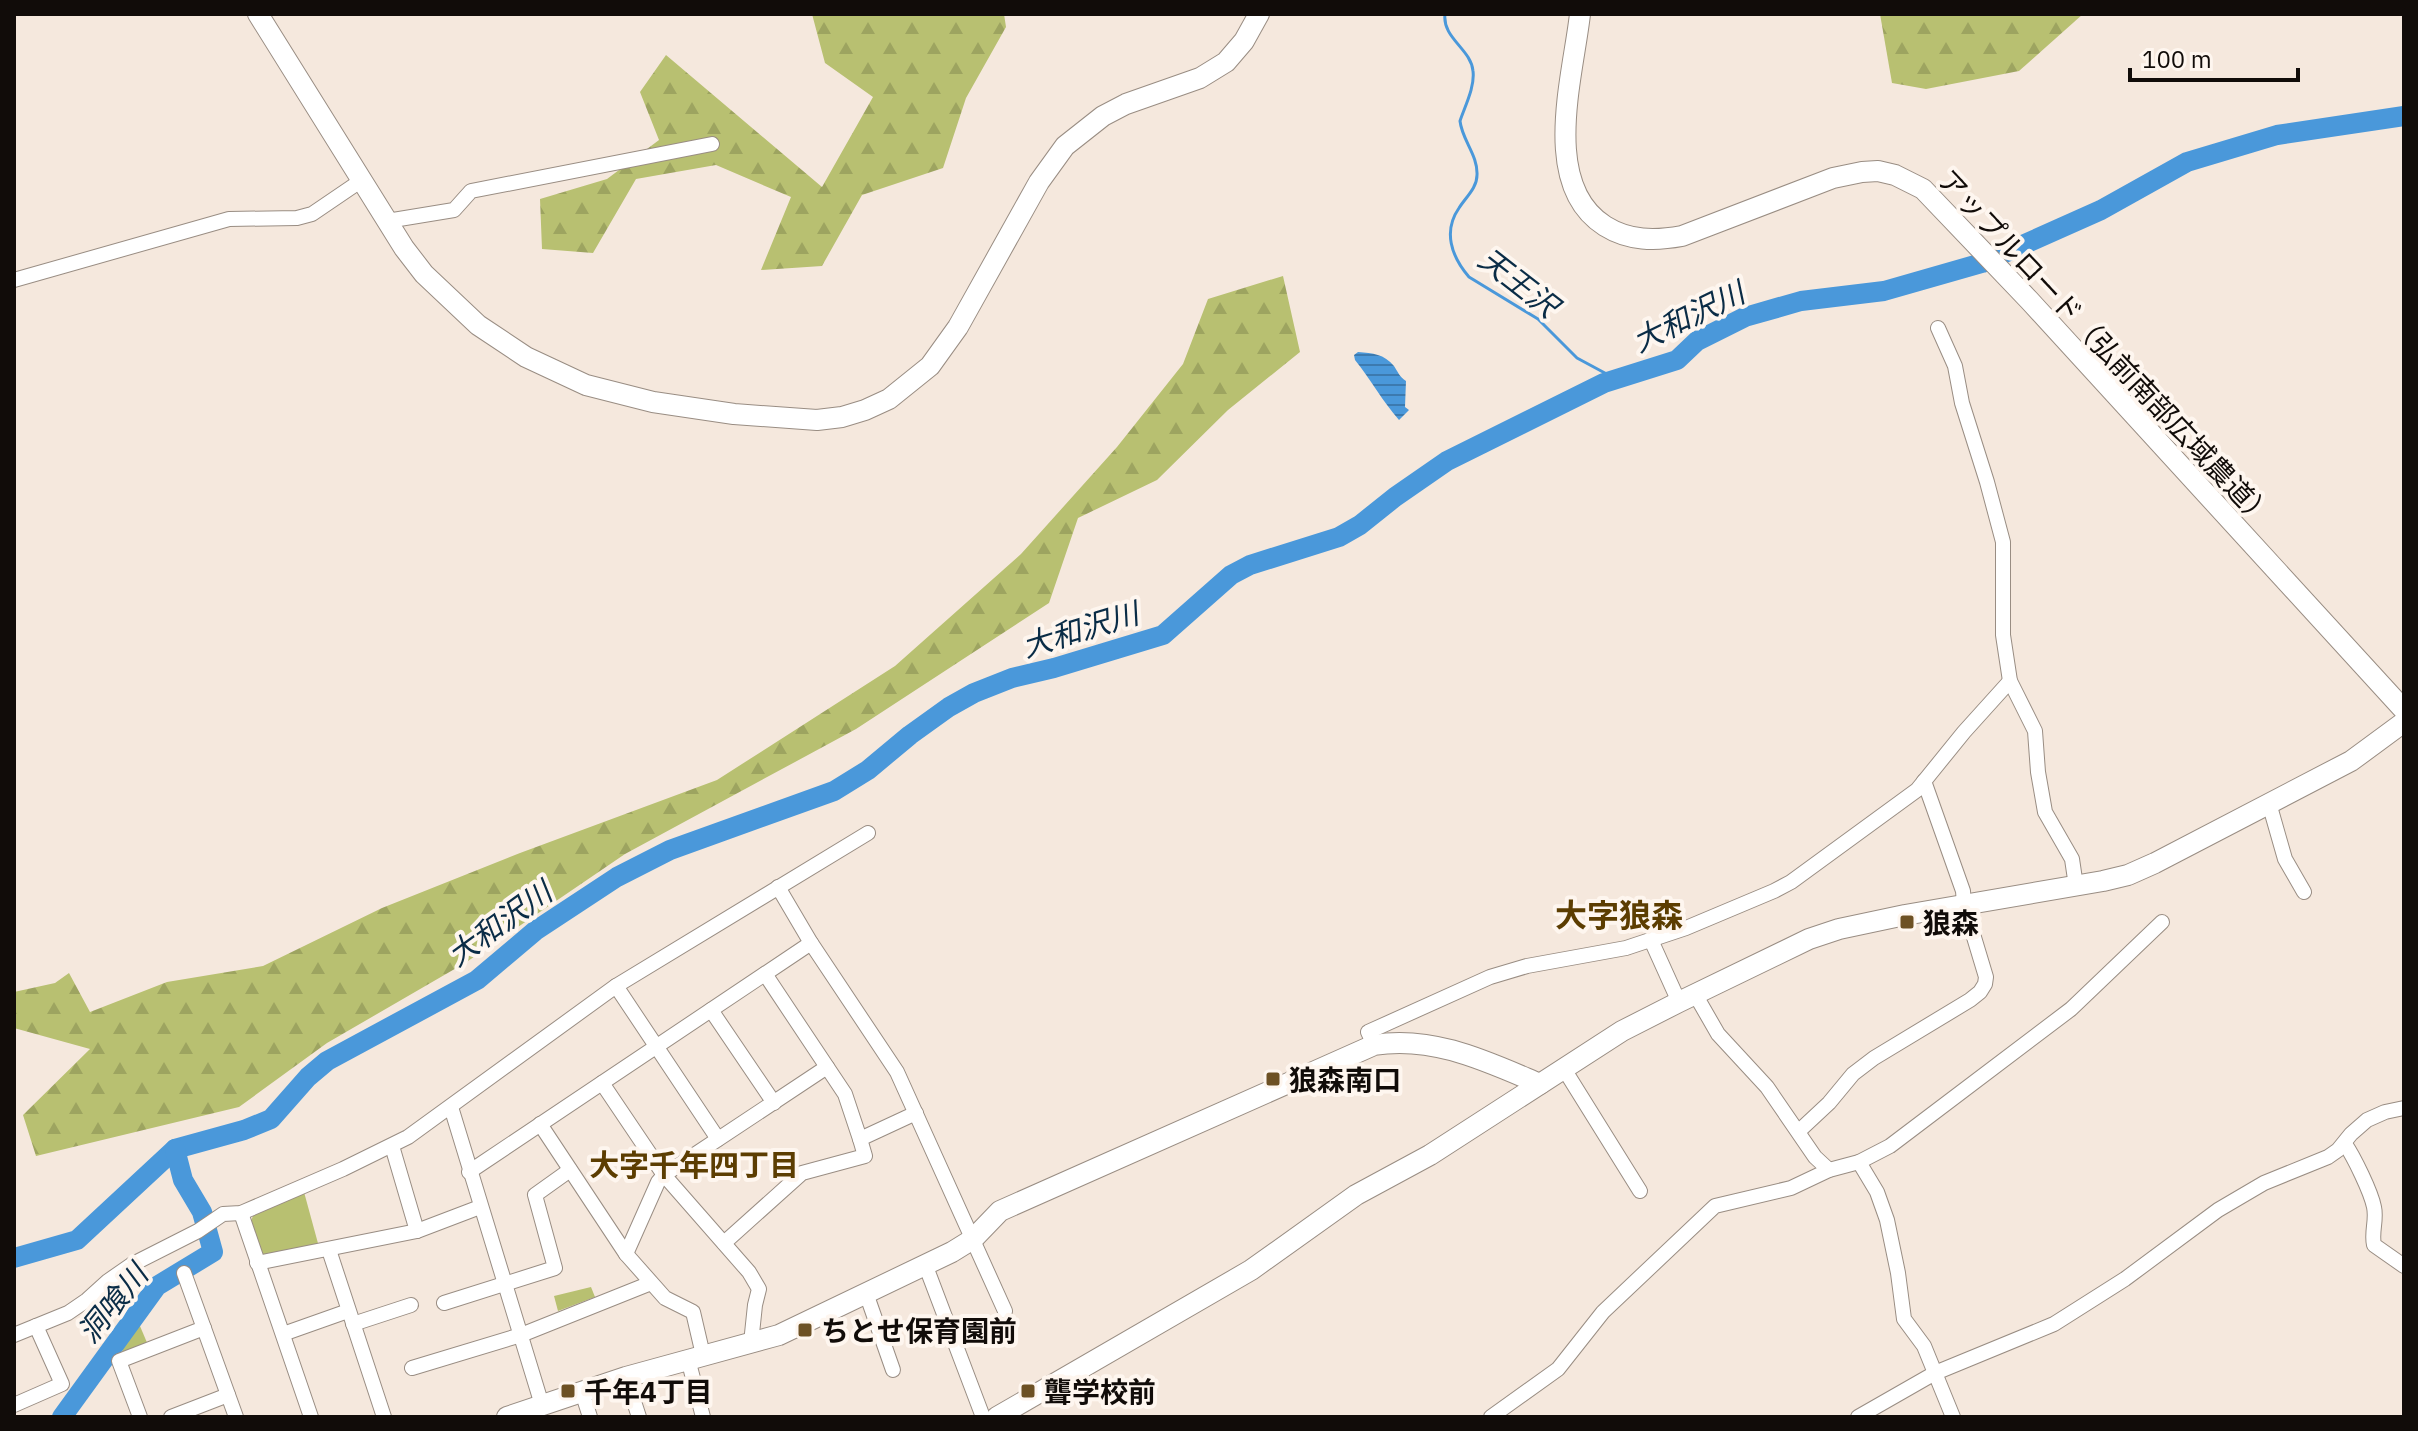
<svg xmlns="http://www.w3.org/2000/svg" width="2418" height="1431" viewBox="0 0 2418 1431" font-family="'IBM Plex Sans','Noto Sans JP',sans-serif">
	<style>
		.forest { fill: url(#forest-firs) }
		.park { fill: #b8c071 }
		.water { fill: url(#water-rules) }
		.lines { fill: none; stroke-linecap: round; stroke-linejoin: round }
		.stream { stroke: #4a98da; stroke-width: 3 }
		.river { stroke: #4a98da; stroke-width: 20 }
		.street-casing { stroke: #998d83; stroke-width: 16 }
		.secondary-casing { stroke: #998d83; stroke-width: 22 }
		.street { stroke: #fff; stroke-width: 14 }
		.secondary { stroke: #fff; stroke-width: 20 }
		.poi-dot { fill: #6d5124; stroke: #fef6ef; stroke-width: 3 }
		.labels { text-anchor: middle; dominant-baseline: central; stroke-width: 8; stroke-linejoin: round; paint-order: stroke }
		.street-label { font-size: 28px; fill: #110c09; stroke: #fef6ef }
		.poi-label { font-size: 28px; font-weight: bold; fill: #110c09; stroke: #fef6ef; text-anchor: start }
		.water-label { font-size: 30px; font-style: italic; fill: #0a2c46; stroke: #fef6ef }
		.neighbourhood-label { font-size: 30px; font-weight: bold; fill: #5c3d01; stroke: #fef6ef }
		.quarter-label { font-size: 32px; font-weight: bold; fill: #5c3d01; stroke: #fef6ef }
	</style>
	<defs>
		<pattern id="forest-firs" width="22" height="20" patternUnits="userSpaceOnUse" patternTransform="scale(2)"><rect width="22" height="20" fill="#b8c071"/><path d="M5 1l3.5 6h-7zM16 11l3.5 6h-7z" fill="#9da460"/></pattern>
		<pattern id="water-rules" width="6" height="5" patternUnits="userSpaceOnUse" patternTransform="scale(2)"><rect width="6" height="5" fill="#4a98da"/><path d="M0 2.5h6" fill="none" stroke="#3c7aaf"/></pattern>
	</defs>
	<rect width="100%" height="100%" fill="#f5e8dd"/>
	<!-- forest -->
	<g class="forest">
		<path d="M812 14H1004L1006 27 966 98 943 168 862 195 822 266 761 270 791 197 716 165 636 179 593 253 542 249 540 199 607 179 659 140 640 92 666 55 822 187 873 97 825 63Z"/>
		<path d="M1880 14H2083L2019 71 1926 89 1892 83Z"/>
		<path d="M1283 276 1300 352 1228 410 1157 480 1078 518 1049 603 856 729 625 854 465 963 327 1043 239 1107 36 1156 23 1115 90 1049 14 1028V992L55 983 69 973 90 1012 167 982 263 966 382 908 520 853 717 780 895 666 1021 554 1117 447 1183 364 1208 299Z"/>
	</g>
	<!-- park -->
	<g class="park">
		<path d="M304 1192 319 1247 267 1257 258 1255 249 1225 253 1216Z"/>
		<path d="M591 1287 595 1297 558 1311 554 1296Z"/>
		<path d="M137 1319 148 1345 124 1354 118 1341Z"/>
	</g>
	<!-- water -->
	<path class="water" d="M1358 352C1373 353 1384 354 1394 366 1398 372 1399 376 1406 381L1405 407 1409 410 1399 420C1383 402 1371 380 1355 360L1354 355Z"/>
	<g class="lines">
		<!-- stream -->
		<path class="stream" d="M1445 14C1442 38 1471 49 1473 71 1475 87 1465 106 1460 121 1462 140 1478 155 1477 175 1477 188 1466 197 1459 208 1443 231 1451 256 1469 277L1538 319 1577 358 1616 379"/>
		<!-- river -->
		<g class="river">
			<path d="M14 1258 77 1240 175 1149 244 1130 271 1119 308 1077 327 1061 477 980 535 931 617 877 670 850 834 791 868 770 910 735 949 707 974 693 1012 678 1054 668 1163 635 1231 575 1250 565 1339 537 1360 525 1395 497 1447 461 1604 383 1677 360 1697 341 1745 317 1801 301 1884 291 1982 263 2101 210 2187 162 2277 135 2404 116"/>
			<path d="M62 1417 157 1286 213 1252 202 1212 183 1180 175 1149"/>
		</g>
		<!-- street casing -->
		<g class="street-casing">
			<g id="street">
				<path d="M387 221 454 210 471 191 712 144"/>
				<path d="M14 280 229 219 297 218 312 214 362 180"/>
				<path d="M1938 328 1955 366 1962 403 1987 482 2003 542V635L2010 681 2035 731 2038 772 2045 812 2072 859 2076 886"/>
				<path d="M2269 803 2285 859 2304 892"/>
				<path d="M778 887 811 943 897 1072 1005 1311"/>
				<path d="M1651 940 1679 1002"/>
				<path d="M765 974 845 1094 860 1139 916 1113"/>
				<path d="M616 986 718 1139"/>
				<path d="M1695 994 1718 1034 1767 1087 1815 1157 1829 1170"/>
				<path d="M711 1010 774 1103"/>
				<path d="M1374 1045 1368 1032 1490 977 1527 966 1626 948 1686 928 1774 891 1791 882 1917 790 1964 732 2010 681"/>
				<path d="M1564 1069 1640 1191"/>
				<path d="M602 1083 664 1175 749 1272 759 1289 755 1305 751 1343"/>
				<path d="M451 1107 542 1405"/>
				<path d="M540 1124 626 1254 665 1298 693 1312 703 1355"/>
				<path d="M1799 1131 1829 1103 1853 1074 1874 1058 1970 1000 1980 992 1985 984 1986 977 1964 904 1963 891 1924 781"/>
				<path d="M2345 1144C2354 1157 2371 1192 2374 1207 2377 1220 2371 1232 2374 1245L2404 1266"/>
				<path d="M392 1146 417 1231"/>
				<path d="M1859 1162 1877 1192 1887 1220 1898 1273 1904 1319 1924 1346 1953 1417"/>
				<path d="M469 1172 811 943"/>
				<path d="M241 1213 311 1417"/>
				<path d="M724 1243 802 1173 865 1156 860 1139"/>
				<path d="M329 1250 384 1417"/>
				<path d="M626 1254 658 1182 664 1175 827 1067"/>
				<path d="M257 1263 417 1231 480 1207"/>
				<path d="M925 1264 983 1417"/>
				<path d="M184 1273 236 1417"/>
				<path d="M866 1293 893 1370"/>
				<path d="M444 1303 555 1268 535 1195 570 1170"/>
				<path d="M353 1324 411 1305"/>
				<path d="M283 1334 348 1311"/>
				<path d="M14 1335 68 1313 87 1300 108 1281 131 1265 198 1231 223 1214 241 1213 343 1169 408 1137 616 986 868 833"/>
				<path d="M688 1359 703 1417"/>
				<path d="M412 1368 521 1335 651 1283"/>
				<path d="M626 1377 639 1417"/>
				<path d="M582 1392 590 1417"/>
				<path d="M14 1405 62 1384 36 1326"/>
				<path d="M140 1417 119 1361 204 1328"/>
				<path d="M171 1417 228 1395"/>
				<path d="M1491 1417 1558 1369 1603 1312 1715 1206 1791 1188 1829 1170 1859 1162 1890 1146 2071 1009 2162 922"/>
				<path d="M1858 1417 1935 1373 2054 1324 2125 1279 2218 1210 2264 1183 2328 1157 2338 1150 2351 1134 2367 1120 2385 1112 2404 1108"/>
			</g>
		</g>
		<!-- secondary casing -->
		<g class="secondary-casing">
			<g id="secondary">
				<path d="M258 14 404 248 424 274 478 325 526 357 586 385 653 402 734 414 817 420 842 417 865 410 889 399 930 366 958 327 1039 182 1065 146 1103 116 1126 104 1200 78 1226 62 1244 41 1259 14"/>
				<path d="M1580 14C1573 77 1540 185 1605 226 1629 241 1655 241 1682 236L1833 178 1862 172 1878 171 1895 175 1923 189 2029 300 2404 710"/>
				<path d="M507 1417 626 1377 779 1335 952 1252 973 1239 1000 1211 1374 1045C1433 1035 1488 1062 1540 1084"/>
				<path d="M997 1417 1251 1270 1356 1195 1430 1155 1622 1031 1679 1002 1809 939 1839 929 1905 915 2103 881 2128 875 2155 863 2351 761 2404 722"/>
			</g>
		</g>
		<!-- street -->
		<use href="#street" class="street"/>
		<!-- secondary -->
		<use href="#secondary" class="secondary"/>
	</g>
	<!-- markers -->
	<g class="poi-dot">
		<rect x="1899" y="914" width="16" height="16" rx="4"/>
		<rect x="1265" y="1071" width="16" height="16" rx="4"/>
		<rect x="797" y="1322" width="16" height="16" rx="4"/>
		<rect x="560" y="1383" width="16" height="16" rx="4"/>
		<rect x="1020" y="1383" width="16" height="16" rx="4"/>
	</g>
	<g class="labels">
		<!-- street labels -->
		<g class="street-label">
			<text transform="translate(2106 348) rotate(47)">アップルロード（弘前南部広域農道）</text>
		</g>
		<!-- poi labels -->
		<g class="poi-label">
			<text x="1923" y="922">狼森</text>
			<text x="1289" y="1079">狼森南口</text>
			<text x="821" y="1330">ちとせ保育園前</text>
			<text x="584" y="1391">千年4丁目</text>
			<text x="1044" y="1391">聾学校前</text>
		</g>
		<!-- water labels -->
		<g class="water-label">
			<text transform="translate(1519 282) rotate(38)">天王沢</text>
			<text transform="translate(1688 316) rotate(-26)">大和沢川</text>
			<text transform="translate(1080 629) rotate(-17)">大和沢川</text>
			<text transform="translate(499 923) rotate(-36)">大和沢川</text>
			<text transform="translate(112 1303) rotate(-51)">洞喰川</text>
		</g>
		<!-- neighbourhood labels -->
		<g class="neighbourhood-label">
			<text x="694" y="1164">大字千年四丁目</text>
		</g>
		<!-- quarter labels -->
		<g class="quarter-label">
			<text x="1619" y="915">大字狼森</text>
		</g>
	</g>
	<!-- border -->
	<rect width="2418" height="1431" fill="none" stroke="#110c09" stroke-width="32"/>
	<!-- scale -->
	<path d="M2130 68v12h168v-12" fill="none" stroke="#110c09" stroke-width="4"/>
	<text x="2142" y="68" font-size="24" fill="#110c09" stroke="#fef6ef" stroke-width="6" paint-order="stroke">100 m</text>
</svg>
